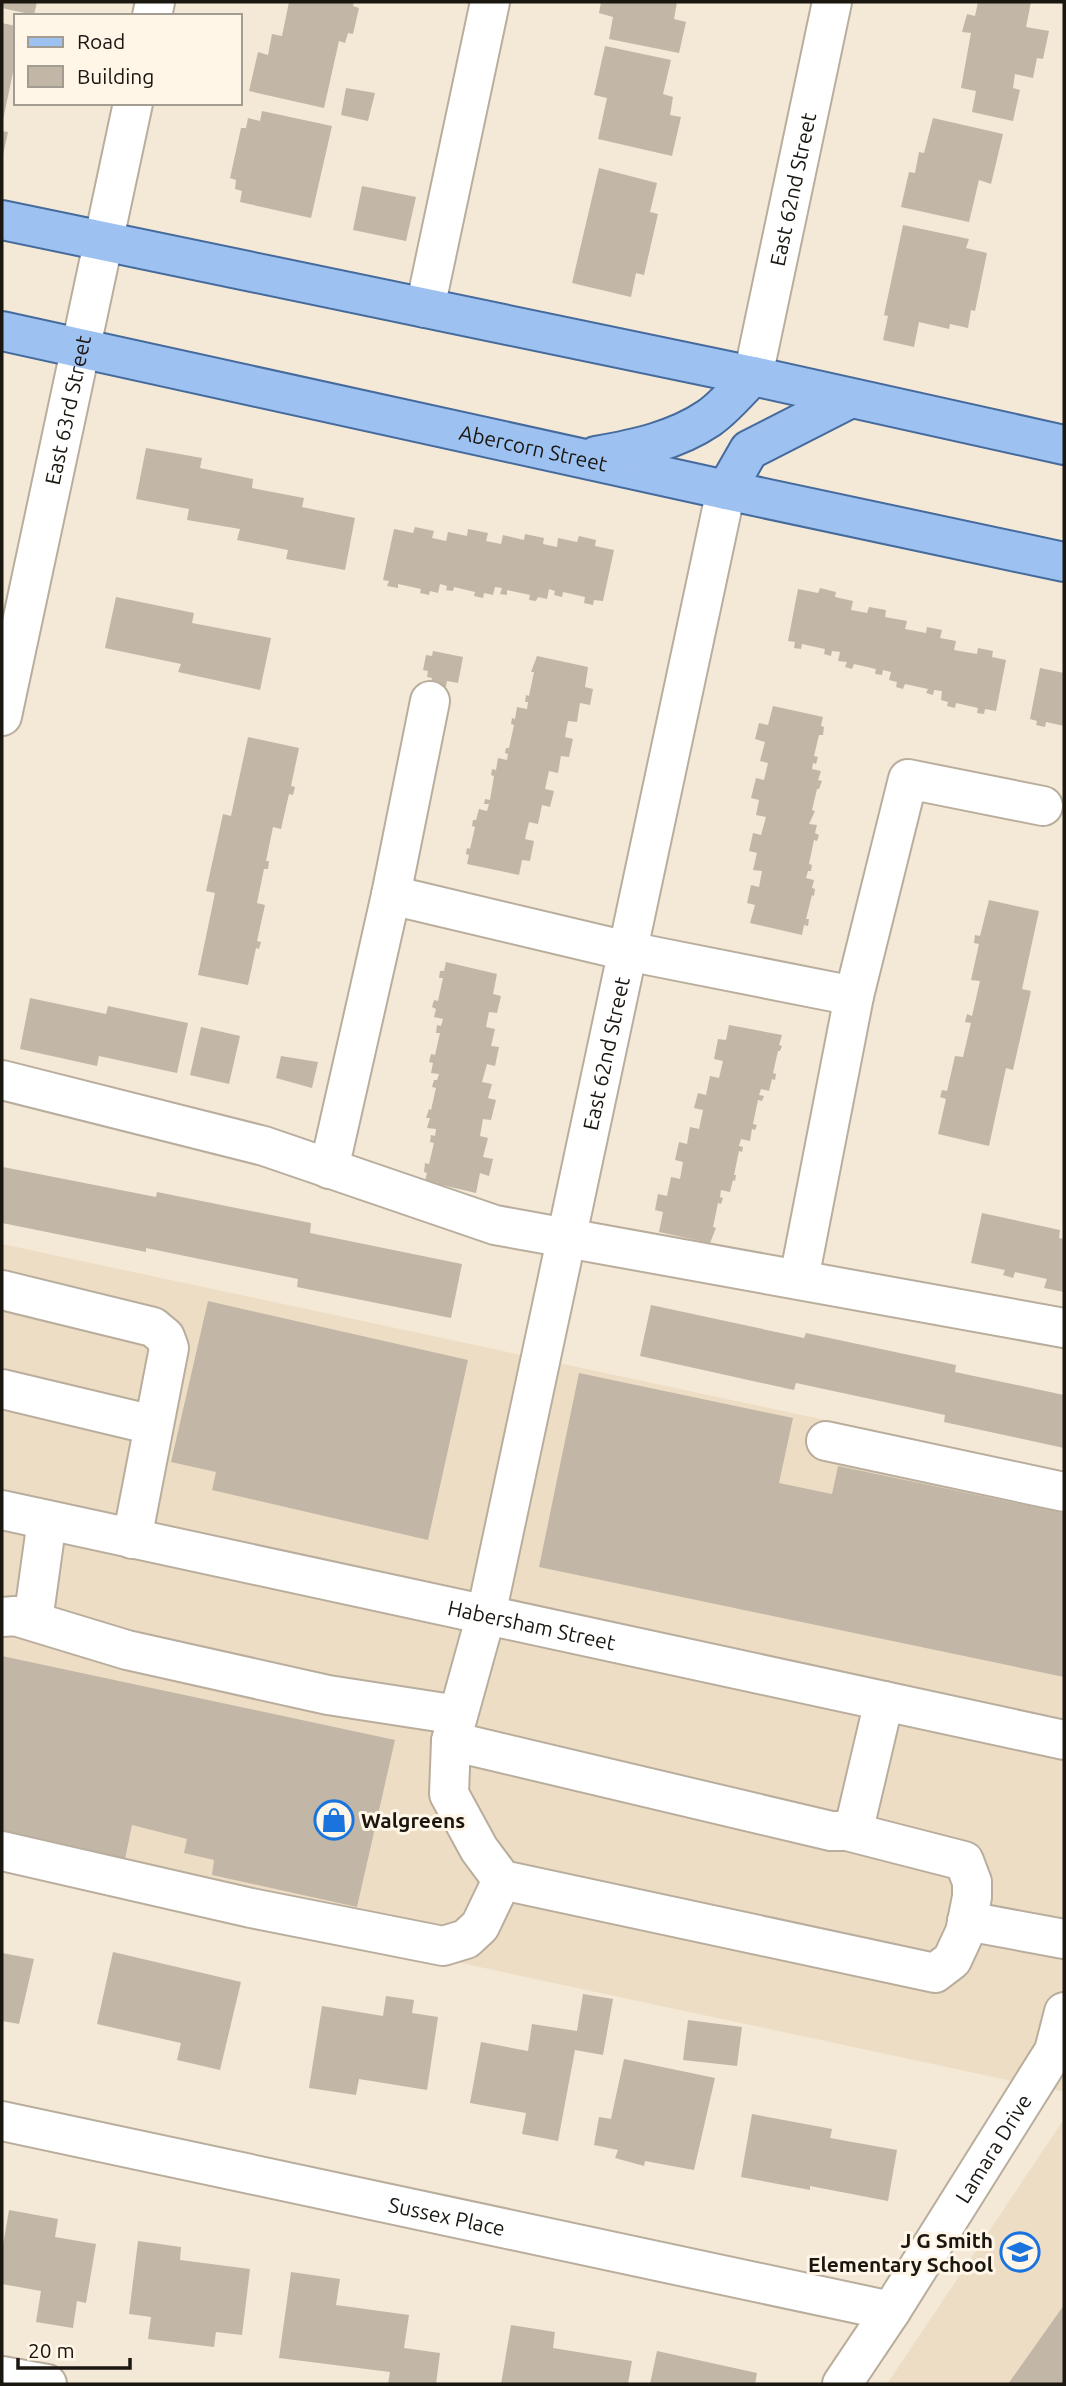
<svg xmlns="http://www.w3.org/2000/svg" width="1066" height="2386" viewBox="0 0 1066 2386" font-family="Ubuntu,sans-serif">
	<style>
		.built { fill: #edddc5 }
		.building { fill: #c2b7a6 }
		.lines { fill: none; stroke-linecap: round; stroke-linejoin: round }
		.minor-casing { stroke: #b9ae9d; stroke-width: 42 }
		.major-casing { stroke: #456a9c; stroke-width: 42 }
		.minor { stroke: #fff; stroke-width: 38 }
		.major { stroke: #9dc1f1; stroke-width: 38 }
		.labels { text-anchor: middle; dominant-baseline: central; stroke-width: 6; stroke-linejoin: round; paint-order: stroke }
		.street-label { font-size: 21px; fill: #1a1610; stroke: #fff6e8 }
		.poi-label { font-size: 21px; font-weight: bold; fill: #1a1610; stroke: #fff6e8; text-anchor: start }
	</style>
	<rect width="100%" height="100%" fill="#f4e8d7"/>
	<!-- built -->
	<g class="built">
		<path d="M2 1244 1064 1471V2092L2 1865Z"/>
		<path d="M1064 2119V2384H887Z"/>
	</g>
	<!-- building -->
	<g class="building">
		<path d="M2 2H37L34 15 2 8Z"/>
		<path d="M289 2H354L353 6 359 8 353 34 348 33 345 43 339 41 324 108 249 91 258 52 268 55 272 34 282 36Z"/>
		<path d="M601 2H677L674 19 686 22 679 53 609 39 613 17 599 13Z"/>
		<path d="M978 2H1031L1026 27 1049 31 1043 59 1037 58 1033 78 1015 74 1013 88 1020 90 1013 121 972 112 976 91 961 88 971 33 962 32 967 14 975 16Z"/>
		<path d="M2 23 16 26V58L3 120Z"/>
		<path d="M605 46 671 60 663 94 673 97 670 115 681 117 672 156 598 139 607 98 594 95Z"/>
		<path d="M346 88 375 93 368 121 341 115Z"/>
		<path d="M262 111 332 126 311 218 240 202 242 191 235 189 236 180 230 178 241 128H246L248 118 260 121Z"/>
		<path d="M933 118 1003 134 991 184 979 180 969 222 901 207 909 172 915 173 919 152 924 153Z"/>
		<path d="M2 131 8 132 3 155H2Z"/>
		<path d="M599 168 657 183 650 212 658 214 644 275 636 273 631 297 572 283Z"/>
		<path d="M362 186 416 197 406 241 353 230Z"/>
		<path d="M903 225 969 239 966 248 987 253 975 311 971 310 968 328 950 324 949 329 919 322 914 347 883 340 888 316 884 315Z"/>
		<path d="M146 448 202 458 200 468 253 479 252 488 304 498 302 507 355 518 345 570 286 559 288 550 237 540 240 529 187 520 189 509 136 499Z"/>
		<path d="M415 527 434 531 432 538 446 541 448 532 467 536 468 529 488 533 486 541 501 544 503 535 524 540 525 534 544 538 543 544 557 547 558 538 577 542 579 536 596 540 595 546 614 550 603 601 594 600 593 605 584 603 585 597 563 592 562 597 554 595 555 591 549 589 547 599 538 597 536 601 529 600 530 595 507 590V595L500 594 502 588 495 587 493 595 484 593 483 598 474 596 475 592 454 587 453 591 446 590 447 586 440 584 438 593 430 591 429 595 420 593 421 589 398 584V588L387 586 389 581 383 580 394 529 413 533Z"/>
		<path d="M820 588 836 592 835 597 853 601 851 610 867 613 869 607 886 610 885 617 907 621 905 629 926 633 927 627 942 630 940 638 956 641 954 650 977 654 978 648 993 651 992 657 1006 660 996 711 985 709 984 714 977 713 978 708 956 703 955 708 947 706 948 702 941 700 942 691 934 690 933 695 926 693 928 689 905 684 903 689 896 687 897 682 889 680 891 672 883 670 882 675 875 674 876 669 854 664 852 669 845 667 847 662 838 661 840 652 832 651 831 656 824 654 825 649 802 644 801 649 794 648 795 642 788 641 798 589 818 593Z"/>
		<path d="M116 597 194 613 192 623 271 638 260 690 178 672 181 664 105 648Z"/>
		<path d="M433 651 463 657 458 683 447 681 446 687 431 683 432 678 427 677 428 671 423 670 426 655 432 656Z"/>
		<path d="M537 656 588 667 585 687 593 689 590 705 580 703 577 722 568 721 565 737 573 739 569 757 561 756 558 773 549 771 545 789 554 791 550 807 542 805 538 824 529 822 525 839 534 841 530 861 522 860 519 875 467 864 469 855 466 854 467 848 470 849 475 827 472 826 473 820H476L479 809 487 811 489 804H484L485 799 490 800 494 776 491 775 492 769 496 770 498 758 507 760 508 754 505 753 506 748H509L514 725 511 724 512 718 515 719 517 707 527 709 528 702H525L526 695 529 696 534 672H531Z"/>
		<path d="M1040 668 1064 673V726L1046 722 1045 727 1036 725 1037 721 1030 719Z"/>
		<path d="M773 706 823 717 821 726 824 727 823 735H819L814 756 818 757 816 764 813 763 812 769 821 771 818 780 822 781 819 789H817L812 810 815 811 809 824 817 825 815 833 819 835 817 841 814 840 809 864 812 865 811 871H808L806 878 814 880 812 888 815 889 814 896 812 895 806 919H809L808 926 804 925 802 935 750 923 755 905 747 903 751 885 759 887 762 871 753 870 757 853 749 851 753 833 761 835 766 817 756 815 759 800 751 798 756 778 764 780 768 763 760 761 765 742 755 739 759 723 768 725Z"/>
		<path d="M248 737 299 748 291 786 295 787 293 795 289 794 281 829 273 827 266 861H269L268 869H264L257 903 265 905 257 941 261 942 259 949 256 948 248 985 198 975 215 893 206 891 223 814 231 816Z"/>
		<path d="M989 900 1039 911 1022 989 1031 991 1013 1070 1006 1068 989 1146 938 1134 946 1099 940 1097 942 1090 947 1091 955 1056 963 1057 971 1023 965 1022 967 1014 972 1016 980 981 971 980 979 944 974 943 975 935 980 936Z"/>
		<path d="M446 962 497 974 493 994 501 996 497 1013 489 1012 486 1027 495 1029 491 1046 499 1047 495 1066 487 1064 482 1082 492 1084 488 1098 496 1100 491 1120 483 1119 480 1136 488 1138 483 1157 493 1159 489 1176 480 1173 476 1193 425 1181 427 1173 424 1172 425 1163 429 1164 434 1143 430 1142 431 1135 435 1136 436 1129 427 1128 430 1118H426L429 1109 431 1110 436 1088 432 1087 434 1080H437L439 1074 431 1073 433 1063 429 1062 431 1054 435 1055 440 1033H436L437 1025 441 1026 443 1019 434 1017 436 1009 432 1007 434 1000 438 1001 443 978H439L440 971H444Z"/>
		<path d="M30 998 106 1014 108 1006 188 1023 177 1073 99 1056 97 1066 20 1049Z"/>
		<path d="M729 1025 782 1035 779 1045 782 1046 780 1051H778L773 1073 776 1074 775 1080 772 1079 769 1091 761 1089 759 1095 764 1096 762 1101 758 1100 753 1124 757 1125 755 1130 752 1129 750 1141 741 1139 739 1146 743 1147 742 1152 739 1151 734 1175H736L735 1181 733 1180 730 1192 721 1190 720 1197 723 1198 721 1204 718 1203 713 1227 716 1228 710 1243 659 1232 663 1212 655 1210 658 1194 667 1196 671 1177 680 1179 683 1162 675 1160 679 1142 687 1144 690 1127 699 1129 703 1110 694 1108 698 1093 706 1095 710 1076 719 1078 723 1061 714 1059 718 1039 726 1040Z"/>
		<path d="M201 1027 240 1036 229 1084 190 1075Z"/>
		<path d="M281 1056 318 1062 312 1088 276 1078Z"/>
		<path d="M3 1167 156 1197 157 1192 311 1223 310 1233 462 1264 451 1318 297 1287 298 1279 146 1248V1252L2 1223Z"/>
		<path d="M982 1213 1060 1230 1059 1238 1064 1239V1292L1044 1288 1047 1279 1015 1272 1013 1278 1003 1275 1005 1270 971 1263Z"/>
		<path d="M208 1301 468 1360 428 1540 212 1490 216 1472 171 1462Z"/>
		<path d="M651 1305 804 1338 806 1333 956 1365 955 1372 1064 1395V1448L944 1422 945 1415 796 1383 794 1390 640 1356Z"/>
		<path d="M579 1373 793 1418 779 1483 832 1494 838 1466 1064 1513V1677L539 1567Z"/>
		<path d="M2 1656 395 1740 357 1907 212 1875 214 1860 184 1853 187 1839 132 1825 125 1859 2 1831Z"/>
		<path d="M113 1952 241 1982 220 2070 177 2060 181 2043 97 2024Z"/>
		<path d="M2 1953 34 1959 19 2024 2 2021Z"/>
		<path d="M583 1994 613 1999 603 2055 575 2050 558 2141 522 2134 526 2113 470 2103 481 2042 528 2051 532 2024 577 2031Z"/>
		<path d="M386 1996 414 2000 412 2013 438 2017 427 2090 359 2079 356 2095 309 2088 322 2006 383 2016Z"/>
		<path d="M688 2020 742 2027 737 2066 683 2060Z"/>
		<path d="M624 2059 715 2078 694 2170 645 2161 644 2166 615 2158 618 2150 594 2145 599 2117 611 2119Z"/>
		<path d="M752 2114 832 2129 830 2138 897 2150 888 2201 810 2186V2190L741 2177Z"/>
		<path d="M9 2210 58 2219 55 2237 96 2244 86 2303 77 2301 73 2328 36 2322 41 2291 2 2284V2251Z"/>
		<path d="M138 2241 181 2247 180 2260 250 2269 242 2335 216 2332 214 2347 148 2339 151 2317 129 2314Z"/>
		<path d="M291 2272 340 2279 336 2305 409 2315 404 2348 440 2353 436 2384H388L390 2372 279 2358Z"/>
		<path d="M1064 2305V2384H1008Z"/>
		<path d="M511 2325 555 2332 553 2348 632 2361 628 2384H501Z"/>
		<path d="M657 2351 757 2373 755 2384H650Z"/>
	</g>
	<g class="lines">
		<!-- minor casing -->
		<g class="minor-casing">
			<g id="minor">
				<path d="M152 16 155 2"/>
				<path d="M425 308 490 2"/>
				<path id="s1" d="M753 376 832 2"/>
				<path id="s2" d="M2 716 133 103"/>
				<path d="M391 895 627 951 854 996 908 779 1043 806"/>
				<path d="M2 1080 264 1146 495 1225 1064 1328"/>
				<path d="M329 1169 391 895 430 701"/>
				<path d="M799 1279 854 996"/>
				<path d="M2 1290 153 1327 165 1337 169 1348 132 1539"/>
				<path d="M2 1389 153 1425"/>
				<path d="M826 1441 1064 1492"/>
				<path id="s3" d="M2 1510 1064 1740"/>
				<path d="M2 1617 15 1616 127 1650 328 1695 458 1715"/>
				<path d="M33 1621 47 1520"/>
				<path id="s4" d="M451 1741 486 1615 726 490"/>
				<path d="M847 1831 964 1861 972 1882V1897L965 1932 952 1960 935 1973 502 1880 479 1849 449 1794 451 1741 831 1831H847L856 1820 884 1701"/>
				<path d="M2 1851 251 1908 443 1946 466 1939 480 1926 502 1880"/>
				<path d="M967 1921 1064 1939"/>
				<path id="s5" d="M2 2121 891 2311"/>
				<path d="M2 2376 47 2384"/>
				<path id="s6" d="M842 2384 891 2311 1054 2051 1064 2012"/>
			</g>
		</g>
		<!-- major casing -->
		<g class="major-casing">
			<g id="major">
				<path d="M2 220 753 376 1064 445"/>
				<path id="s7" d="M2 331 726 490 1064 562"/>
				<path d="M596 456C635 449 675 441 709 418 725 407 739 389 753 376"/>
				<path d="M726 490 749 450 849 399"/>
			</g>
		</g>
		<!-- minor -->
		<use href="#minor" class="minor"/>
		<!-- major -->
		<use href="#major" class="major"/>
	</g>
	<!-- icons -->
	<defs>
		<g id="shop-ring" transform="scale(2.0125)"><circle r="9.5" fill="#fff6e8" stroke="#1b74de" stroke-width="1.5"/><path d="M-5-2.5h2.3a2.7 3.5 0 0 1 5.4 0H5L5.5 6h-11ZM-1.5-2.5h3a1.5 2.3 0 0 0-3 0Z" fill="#1b74de"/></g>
		<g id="school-ring" transform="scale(2.0125)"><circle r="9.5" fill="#fff6e8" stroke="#1b74de" stroke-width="1.5"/><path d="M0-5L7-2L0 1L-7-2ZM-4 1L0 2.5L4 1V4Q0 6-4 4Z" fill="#1b74de"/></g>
	</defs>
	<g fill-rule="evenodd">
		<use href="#shop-ring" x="334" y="1820"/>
		<use href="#school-ring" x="1020" y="2252"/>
	</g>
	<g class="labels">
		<!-- street labels -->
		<g class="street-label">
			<text stroke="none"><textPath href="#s1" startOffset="191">East 62nd Street</textPath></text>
			<text stroke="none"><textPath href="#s2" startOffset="313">East 63rd Street</textPath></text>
			<text stroke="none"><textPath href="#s7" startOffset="544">Abercorn Street</textPath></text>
			<text stroke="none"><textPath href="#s4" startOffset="705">East 62nd Street</textPath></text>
			<text stroke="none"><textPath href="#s3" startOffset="542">Habersham Street</textPath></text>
			<text stroke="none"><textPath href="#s6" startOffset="280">Lamara Drive</textPath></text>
			<text stroke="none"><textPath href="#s5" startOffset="455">Sussex Place</textPath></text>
		</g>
		<!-- poi labels -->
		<g class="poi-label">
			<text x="361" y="1820">Walgreens</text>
			<text x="993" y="2240" text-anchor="end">J G Smith<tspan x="993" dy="24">Elementary School</tspan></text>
		</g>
	</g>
	<!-- border -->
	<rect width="1066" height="2386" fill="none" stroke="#1a1610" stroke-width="7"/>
	<!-- legend -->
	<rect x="14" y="14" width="228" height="91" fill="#fff6e8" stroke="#a39c92" stroke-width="2"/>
	<rect x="28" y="37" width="35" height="10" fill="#9dc1f1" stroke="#a39c92" stroke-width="2"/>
	<text x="77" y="49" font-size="21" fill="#1a1610">Road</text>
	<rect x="28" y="66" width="35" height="21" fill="#c2b7a6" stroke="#a39c92" stroke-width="2"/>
	<text x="77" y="84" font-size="21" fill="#1a1610">Building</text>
	<!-- scale -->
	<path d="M18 2358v10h112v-10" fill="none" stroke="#1a1610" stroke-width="3.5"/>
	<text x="28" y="2358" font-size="21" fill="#1a1610" stroke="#fff6e8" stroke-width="5" paint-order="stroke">20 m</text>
</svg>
